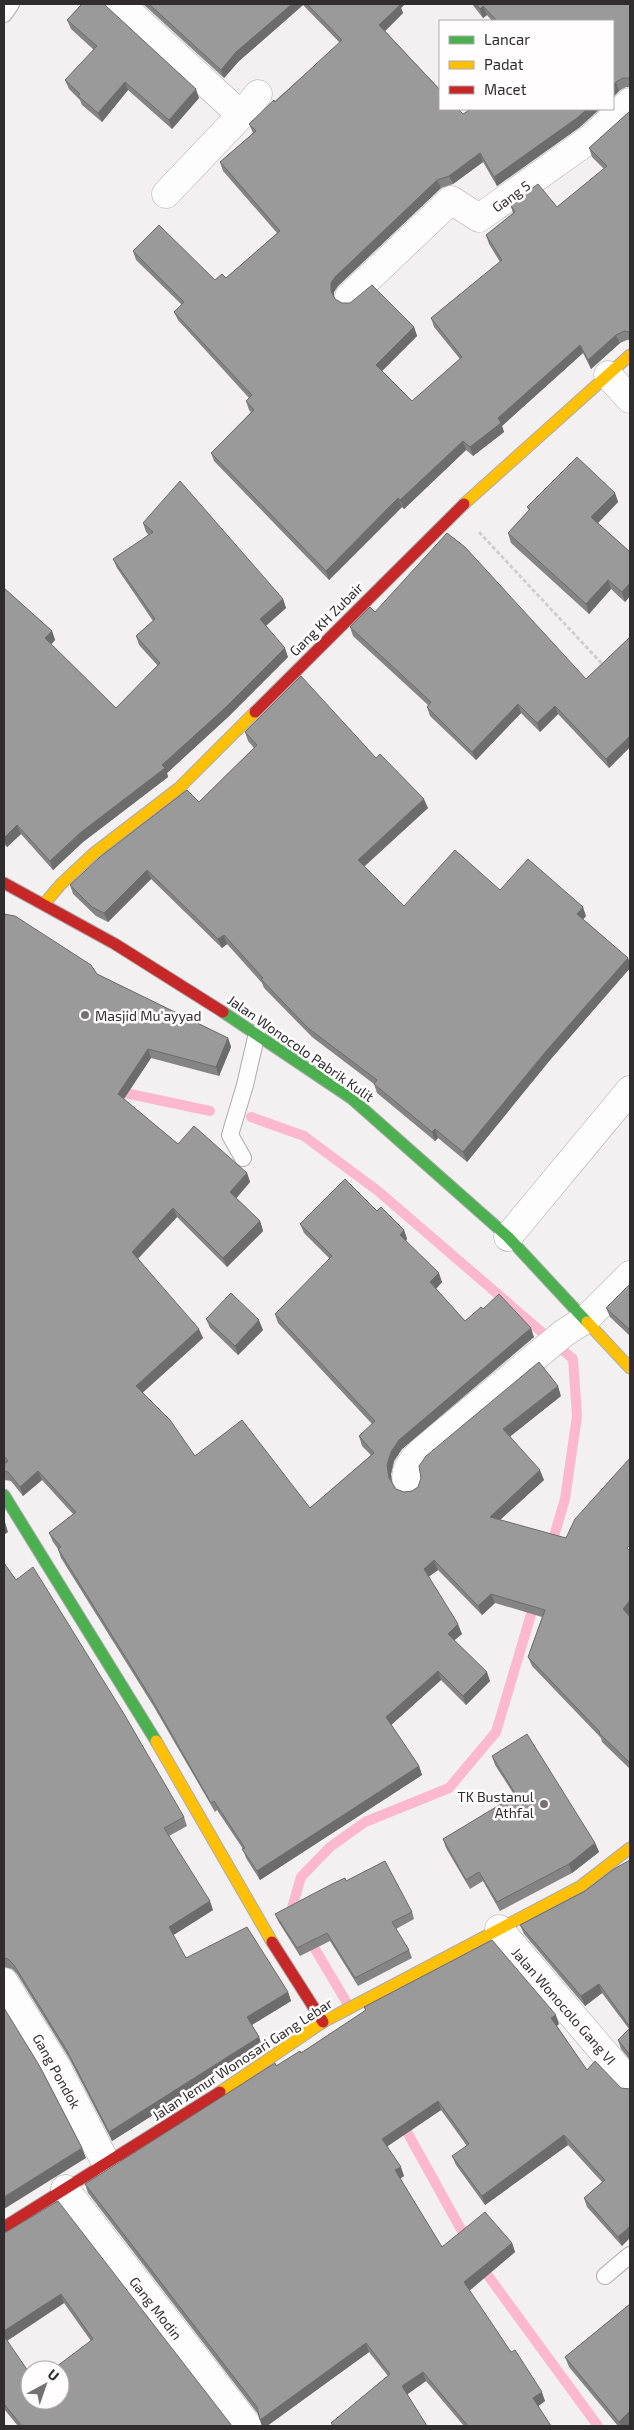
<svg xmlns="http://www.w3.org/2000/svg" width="634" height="2430" viewBox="0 0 634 2430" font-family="'Exo 2',sans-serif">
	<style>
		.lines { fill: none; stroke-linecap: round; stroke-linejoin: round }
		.stream { stroke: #fbb8ce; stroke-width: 10 }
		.lane-casing { stroke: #adabac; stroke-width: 18 }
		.street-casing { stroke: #adabac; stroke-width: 29 }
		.fast-casing { stroke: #adabac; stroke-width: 13 }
		.slow-casing { stroke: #adabac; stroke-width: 13 }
		.jam-casing { stroke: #adabac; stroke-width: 13 }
		.path { stroke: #cfcfcf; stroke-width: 3; stroke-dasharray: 4 2.5; stroke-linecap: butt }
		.lane { stroke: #fdfdfd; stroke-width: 16 }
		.street { stroke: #fdfdfd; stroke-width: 28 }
		.fast { stroke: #4caf50; stroke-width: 11 }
		.slow { stroke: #ffc107; stroke-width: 11 }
		.jam { stroke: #c62828; stroke-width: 11 }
		.wall { fill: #858484; fill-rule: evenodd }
		.shaded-wall { fill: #6c6c6c }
		.building { fill: #9b9a9a; stroke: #6c6c6c }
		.poi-dot { fill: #737172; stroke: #fffdfe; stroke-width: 2 }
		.labels { text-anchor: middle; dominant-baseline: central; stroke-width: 5; stroke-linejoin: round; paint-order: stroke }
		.street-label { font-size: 14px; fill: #2f2d2e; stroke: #fffdfe }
		.poi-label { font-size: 14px; fill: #2f2d2e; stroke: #fffdfe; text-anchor: start }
	</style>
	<rect width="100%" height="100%" fill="#f2f0f1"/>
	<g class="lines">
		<!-- stream -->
		<g class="stream">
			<path d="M116 1091 210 1111"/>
			<path d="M251 1117 304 1136 378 1191 573 1359 577 1416 565 1499 551 1546"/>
			<path d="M296 1915 292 1908 301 1877 330 1847 365 1822 449 1788 496 1732 535 1601"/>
			<path d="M309 1939 350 2008"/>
			<path d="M401 2121 468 2242"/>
			<path d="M481 2266 598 2426"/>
		</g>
		<!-- lane casing -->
		<g class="lane-casing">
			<g id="lane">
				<path d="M4 14 11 4"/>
				<path d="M243 1158 230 1135 245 1085 257 1033"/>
				<path d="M605 2276 630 2255"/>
			</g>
		</g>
		<!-- street casing -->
		<g class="street-casing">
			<g id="street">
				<path d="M120 4 241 115"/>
				<path d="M166 194 241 115 258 94"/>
				<path d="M349 297 451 200 479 218 590 139 630 102"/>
				<path d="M608 375 630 399"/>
				<path d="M508 1237 630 1090"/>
				<path d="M409 1486C401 1472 412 1461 422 1451L564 1333 586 1319 630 1275"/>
				<path d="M499 1929 630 2083"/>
				<path d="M4 1982 56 2066 106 2163"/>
				<path d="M65 2189 248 2426"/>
			</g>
		</g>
		<!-- fast casing -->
		<g class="fast-casing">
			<g id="fast">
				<path d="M223 1012 351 1098 508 1237 587 1322"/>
				<path d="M4 1495 156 1741"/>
			</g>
		</g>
		<!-- slow casing -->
		<g class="slow-casing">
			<g id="slow">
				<path d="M464 504 630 355"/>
				<path d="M44 904 61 884 93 854 179 788 255 712"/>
				<path d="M587 1322 630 1368"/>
				<path d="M156 1741 272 1942"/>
				<path d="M220 2092 323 2022 581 1886 630 1848"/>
			</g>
		</g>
		<!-- jam casing -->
		<g class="jam-casing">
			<g id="jam">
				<path d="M255 712 464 504"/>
				<path d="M4 883 115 944 223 1012"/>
				<path d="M272 1942 323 2022"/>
				<path d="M4 2227 220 2092"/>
			</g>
		</g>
		<!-- path -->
		<path class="path" d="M479 532 605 667"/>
		<!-- lane -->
		<use href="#lane" class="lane"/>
		<!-- street -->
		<use href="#street" class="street"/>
		<!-- fast -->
		<use href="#fast" class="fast"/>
		<!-- slow -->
		<use href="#slow" class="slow"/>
		<!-- jam -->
		<use href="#jam" class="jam"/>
	</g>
	<!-- wall -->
	<g class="wall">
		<path d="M82 4H105L106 6 199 98 172 129 128 90 102 122 82 105 80 100 69 89 65 80 94 50 71 29 67 20Z"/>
		<path d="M143 4H405L401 8 403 13 385 31 463 114 580 127 497 186 483 162 453 184 441 188 338 286 334 292V298L335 299 342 303 414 327 417 336 382 371 412 401 460 359 434 327 431 318 500 262 489 244 486 235 513 213 510 204 557 207 604 169 592 157 589 148 630 111V340H627L620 343 591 369 583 353 502 426 504 432 473 456 466 450 404 509 402 507 329 580 214 461 211 453 251 412 249 410 246 401 249 398 178 320 174 312 182 305 136 260 133 251 215 280 226 278 277 233 223 171 220 162 253 133 249 124 340 43 303 5 239 61 224 78Z"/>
		<path d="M472 4H630V87H626L619 91 613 97V21H492L487 15 483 18Z"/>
		<path d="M615 493 618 502 598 523 630 552V596L625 602 611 589 589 614 511 543 508 533 529 510 527 507Z"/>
		<path d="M143 523 283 599 286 608 266 626 288 657 228 717 167 773 168 777 83 842 53 870 21 834 7 847 4 844V588L52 631 55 640 51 644 116 708 158 666 139 645 136 636 153 621 117 568 113 559 149 535 146 532Z"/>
		<path d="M375 612 586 679 630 637V747L609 768 558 714 540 732 521 713 476 760 430 716 427 707 428 705 353 636 350 627Z"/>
		<path d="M245 732 376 758 428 808 364 867 404 906 500 890 586 916 583 919 628 958 630 964V968L550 1060 467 1162 438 1138 435 1141 377 1093 374 1084 312 1037 264 988 262 983 227 944 222 948 151 879 108 922 96 916 73 894 70 885 199 802 254 748 248 741Z"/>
		<path d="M4 914 97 974 228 1038 231 1047 219 1076 151 1058 124 1099 178 1144 247 1173 250 1182 236 1198 260 1221 263 1231 227 1267 177 1217 138 1259 203 1338 142 1393 195 1456 310 1508 371 1455 362 1446 359 1436 372 1424 278 1323 275 1314 330 1259 304 1233 300 1224 377 1211 404 1230 407 1239 406 1241 442 1282 436 1289 465 1321 483 1309 534 1337 402 1449 394 1461 391 1474 392 1482 396 1489 404 1492 412 1491 561 1396 510 1436 544 1480 500 1520 630 1617V1769L602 1742 601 1738 532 1666 528 1657 542 1617 495 1603 482 1615 438 1570 428 1577 462 1634 454 1640 490 1681 466 1705 441 1680 391 1725 419 1766 422 1775 260 1880 246 1858 243 1849 217 1810 215 1812 154 1707 61 1558 58 1549 53 1542 49 1533 73 1514 42 1480 23 1496 11 1481 4 1480V1464L5 1463 4 1461Z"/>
		<path d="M630 1284V1336L610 1317 606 1308Z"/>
		<path d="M206 1319 263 1330 238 1355 210 1328Z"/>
		<path d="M4 1563 184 1817 187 1826 169 1836 213 1910 173 1935 186 1958 288 1992 291 2001 252 2025 259 2037 262 2046 112 2141 69 2058 17 1974 12 1969 4 1967Z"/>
		<path d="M492 1756 595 1843 599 1852 572 1873 500 1911 483 1881 470 1889 446 1848 443 1839 515 1796 495 1765Z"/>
		<path d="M630 1860V2060L621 2049 618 2040 629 2029 602 1993 585 2006 524 1934 520 1925 585 1891Z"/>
		<path d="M346 1881 412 1912 414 1919 396 1929 409 1950 412 1958 358 1986 330 1941 300 1956 278 1921 275 1914Z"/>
		<path d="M364 2007 559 2024 557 2026 587 2070 621 2088 629 2089 622 2246 587 2207 584 2198 602 2182 568 2145 485 2205 456 2165 452 2156 467 2146 441 2110 387 2146 404 2176 400 2178 442 2247 512 2243 515 2252 469 2290 511 2352 545 2401 538 2406 551 2426H464L426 2381 407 2394 427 2426H332L331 2423 388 2376 369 2352 267 2426H262L258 2414 88 2193 85 2184 276 2066 301 2053 366 2011Z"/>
		<path d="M4 2233 232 2426H18L4 2409ZM64 2303 91 2341 30 2400 7 2341Z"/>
		<path d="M630 2304V2424L628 2426H618L569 2367 565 2357Z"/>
	</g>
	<!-- shaded-wall -->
	<g class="shaded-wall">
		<path d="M292 4H303V5L239 61 224 78 221 70 236 52Z"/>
		<path d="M397 4H405L401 8 403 13 382 34 379 25Z"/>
		<path d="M483 6 487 15 483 18 480 9Z"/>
		<path d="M125 82 128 90 102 122 98 113Z"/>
		<path d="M616 82 619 91 613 97V85Z"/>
		<path d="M196 89 199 98 172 129 169 120Z"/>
		<path d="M587 109H600L580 127 497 186 494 177Z"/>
		<path d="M480 153 483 162 453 184 449 176Z"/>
		<path d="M437 180 441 188 338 286 334 292V300L331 291V283L335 277Z"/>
		<path d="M414 327 417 336 379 374 376 365Z"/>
		<path d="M616 335 620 343 591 369 588 360Z"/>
		<path d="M580 345 583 353 502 426 504 432 473 456 470 447 498 418Z"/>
		<path d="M463 441 466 450 404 509 400 500Z"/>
		<path d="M615 493 618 502 595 526 591 517Z"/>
		<path d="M398 498 402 507 329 580 326 571Z"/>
		<path d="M608 580 611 589 589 614 586 604Z"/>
		<path d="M630 583V596L625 602 622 592Z"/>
		<path d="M283 599 286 608 263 628 260 619Z"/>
		<path d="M52 631 55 640 49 647 45 638Z"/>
		<path d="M285 648 288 657 228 717 167 773 168 777 83 842 53 870 50 861Z"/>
		<path d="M518 704 521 713 476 760 472 752Z"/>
		<path d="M555 706 558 714 540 732 537 723Z"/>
		<path d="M630 736V747L609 768 606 759Z"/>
		<path d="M424 799 428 808 361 869 358 860Z"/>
		<path d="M17 825 21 834 7 847 4 838Z"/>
		<path d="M147 870 151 879 108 922 104 913Z"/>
		<path d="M583 907 586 916 580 923 577 914Z"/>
		<path d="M224 935 227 944 222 948 218 939Z"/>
		<path d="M628 958 630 964V968L550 1060 467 1162 463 1152 547 1050Z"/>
		<path d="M228 1038 231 1047 219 1076 216 1067Z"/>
		<path d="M148 1049 151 1058 121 1103 118 1094Z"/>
		<path d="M435 1129 438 1138 435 1141 432 1132Z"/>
		<path d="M247 1173 250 1182 234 1201 230 1192Z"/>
		<path d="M173 1208 177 1217 135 1261 132 1252Z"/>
		<path d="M260 1221 263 1231 227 1267 223 1258Z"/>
		<path d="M404 1230 407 1239 403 1244 400 1235Z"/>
		<path d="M439 1273 442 1282 433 1292 430 1282Z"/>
		<path d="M259 1320 263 1330 238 1355 235 1346Z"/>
		<path d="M531 1328 534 1337 402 1449 394 1461 391 1474 392 1487 389 1478 387 1465 391 1452 399 1440Z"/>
		<path d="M199 1329 203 1338 139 1396 136 1386Z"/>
		<path d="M558 1386 561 1396 507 1439 503 1429Z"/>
		<path d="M540 1470 544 1480 493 1526 490 1517Z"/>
		<path d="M38 1471 42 1480 23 1496 20 1487Z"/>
		<path d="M5 1522 8 1532 4 1535V1523Z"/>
		<path d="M434 1560 438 1570 427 1578 424 1569Z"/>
		<path d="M491 1594 495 1603 482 1615 478 1606Z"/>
		<path d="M630 1600V1613L626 1619 623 1609Z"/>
		<path d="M458 1624 462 1634 451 1643 448 1634Z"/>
		<path d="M438 1671 441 1680 390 1726 386 1717Z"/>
		<path d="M487 1672 490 1681 466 1705 463 1696Z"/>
		<path d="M419 1766 422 1775 260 1880 257 1871Z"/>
		<path d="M595 1843 599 1852 572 1873 569 1864Z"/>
		<path d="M210 1901 213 1910 172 1936 169 1927Z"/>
		<path d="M599 1984 602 1993 585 2006 581 1996Z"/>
		<path d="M288 1992 291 2001 250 2026 247 2017Z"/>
		<path d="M556 2015 559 2024 555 2027 551 2018Z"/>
		<path d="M259 2037 262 2046 112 2141 109 2132Z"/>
		<path d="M438 2101 441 2110 385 2148 382 2139Z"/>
		<path d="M564 2135 568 2145 485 2205 482 2196Z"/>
		<path d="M82 2148 86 2158 4 2209V2197Z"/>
		<path d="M401 2167 404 2176 398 2180 395 2170Z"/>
		<path d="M630 2226V2238L622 2246 618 2237Z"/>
		<path d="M512 2243 515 2252 468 2292 464 2282Z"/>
		<path d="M61 2294 64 2303 5 2342 4 2339V2331Z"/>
		<path d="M366 2343 369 2352 267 2426H262L260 2420Z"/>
		<path d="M423 2372 426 2381 405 2396 402 2386Z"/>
		<path d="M542 2392 545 2401 537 2407 533 2398Z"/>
		<path d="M630 2411V2424L628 2426H621L619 2422Z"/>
	</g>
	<!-- building -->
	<g class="building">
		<path d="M82 4H104L106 6 196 89 169 120 125 82 98 113 78 96 80 94 65 80 97 46 67 20Z"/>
		<path d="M149 4H292L236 52 221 70Z"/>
		<path d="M307 4H399L400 5 379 25 440 90V109H458L463 114 471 109H587L577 118 494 177 480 153 449 176 437 180 335 277 331 283V291L335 299 342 303H350L372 285 414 327 376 365 412 401 462 357 431 318 502 260 486 235 515 212 510 204 538 184 557 207 607 166 589 148 630 111V332L624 331 616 335 588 360 580 345 498 418 501 423 470 447 463 441 400 500 398 498 326 571 211 453 254 410 246 401 252 395 174 312 184 302 133 251 159 225 215 280 222 274 226 278 280 231 220 162 256 131 249 124 274 100 275 102 342 40Z"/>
		<path d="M476 4H630V78H623L616 82 613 85V21H497L483 6 480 9Z"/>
		<path d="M577 457 615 493 591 517 630 552V583L622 592 608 580 586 604 508 533 530 509 527 507Z"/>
		<path d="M180 481 283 599 260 619 285 648 225 708 162 765 165 768 80 833 50 861 17 825 4 838V588L52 631 45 638 116 708 160 663 136 636 155 619 113 559 153 532 143 523Z"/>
		<path d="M447 533 465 547 586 679 630 637V736L606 759 555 706 537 723 518 704 472 752 427 707 431 702 350 627 370 607 375 612Z"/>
		<path d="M301 676 376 758 380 754 424 799 358 860 404 906 455 850 500 890 528 859 583 907 577 914 628 958 547 1050 463 1152 435 1129 432 1132 374 1084 377 1080 308 1028 261 979 263 978 224 935 218 939 147 870 104 913 92 907 70 885 100 857 187 790 199 802 257 745 245 732Z"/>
		<path d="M4 914 15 916 91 965 97 974 228 1038 216 1067 148 1049 118 1094 178 1144 194 1126 247 1173 230 1192 260 1221 223 1258 173 1208 132 1252 199 1329 136 1386 170 1420 195 1456 242 1420 310 1508 374 1453 359 1436 375 1421 275 1314 332 1256 300 1224 345 1179 377 1211 381 1207 404 1230 400 1235 439 1273 430 1282 465 1321 481 1307 483 1309 499 1294 531 1328 399 1440 391 1452 387 1465 389 1478 396 1489 404 1492 412 1491 418 1487 421 1478 419 1466 426 1456 539 1362 558 1386 503 1429 540 1470 490 1517 566 1538 575 1519 630 1458V1545L627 1548 630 1551V1600L623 1609 630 1617V1763L599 1733 600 1732 528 1657 545 1610 491 1594 478 1606 434 1560 424 1569 458 1624 448 1634 487 1672 463 1696 438 1671 386 1717 419 1766 257 1871 242 1849 245 1848 214 1801 211 1803 151 1698 58 1549 61 1547 49 1533 76 1512 38 1471 20 1487 8 1472 4 1471V1464L8 1461 4 1456Z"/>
		<path d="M630 1284V1330L606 1308Z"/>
		<path d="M231 1293 259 1320 235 1346 206 1319Z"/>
		<path d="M4 1563 16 1580 33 1567 124 1714 184 1817 164 1828 210 1901 169 1927 186 1958 247 1927 288 1992 247 2017 259 2037 109 2132 66 2049 14 1965 8 1959 4 1958Z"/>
		<path d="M527 1734 595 1843 569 1864 497 1902 479 1872 466 1880 443 1839 516 1795 492 1756Z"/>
		<path d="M630 1860V2027L599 1984 581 1996 520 1925 585 1891 614 1869Z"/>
		<path d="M385 1861 412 1912 392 1922 409 1950 355 1978 327 1933 297 1948 275 1914 332 1884 345 1878 346 1881Z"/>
		<path d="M492 1940 556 2015 551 2018 587 2070 595 2061 621 2088 630 2089V2226L618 2237 584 2198 605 2180 564 2135 482 2196 452 2156 469 2144 438 2101 382 2139 401 2167 395 2170 442 2247 485 2212 512 2243 464 2282 511 2352 515 2350 542 2392 533 2398 551 2426H468L423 2372 402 2386 427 2426H334L331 2423 390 2374 366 2343 260 2420 257 2407 85 2184 275 2063 276 2066 300 2051 301 2053 366 2010 364 2007Z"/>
		<path d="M4 2008 39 2065 82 2148 4 2197Z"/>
		<path d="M630 2028V2055L618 2040Z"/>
		<path d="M58 2201 232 2426H22L4 2404V2336L30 2374V2400H60V2370H52L93 2339 61 2294 4 2331V2233L8 2231Z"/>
		<path d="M630 2304V2411L619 2422 565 2357Z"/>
	</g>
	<!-- markers -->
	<g class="poi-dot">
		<circle cx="85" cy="1015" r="5"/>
		<circle cx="544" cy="1804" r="5"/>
	</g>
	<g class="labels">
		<!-- street labels -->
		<g class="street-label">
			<text transform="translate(511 196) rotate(-36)">Gang 5</text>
			<text transform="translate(326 619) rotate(-45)">Gang KH Zubair</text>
			<text transform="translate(301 1048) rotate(35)">Jalan Wonocolo Pabrik Kulit</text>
			<text transform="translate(564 2006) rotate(49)">Jalan Wonocolo Gang VI</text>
			<text transform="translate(242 2059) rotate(-33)">Jalan Jemur Wonosari Gang Lebar</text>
			<text transform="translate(57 2071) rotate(61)">Gang Pondok</text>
			<text transform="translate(156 2308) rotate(52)">Gang Modin</text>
		</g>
		<!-- poi labels -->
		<g class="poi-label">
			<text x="95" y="1015">Masjid Mu'ayyad</text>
			<text x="534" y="1796" text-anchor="end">TK Bustanul<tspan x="534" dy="16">Athfal</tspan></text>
		</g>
	</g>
	<!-- border -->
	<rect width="634" height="2430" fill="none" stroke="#2f2d2e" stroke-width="10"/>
	<!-- legend -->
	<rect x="439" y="20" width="175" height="90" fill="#fffdfe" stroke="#acaaab"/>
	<rect x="449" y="36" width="25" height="8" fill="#4caf50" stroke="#acaaab"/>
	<text x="484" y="45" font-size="15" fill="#2f2d2e">Lancar</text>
	<rect x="449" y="61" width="25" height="8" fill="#ffc107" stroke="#acaaab"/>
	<text x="484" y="70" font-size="15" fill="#2f2d2e">Padat</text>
	<rect x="449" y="86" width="25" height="8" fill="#c62828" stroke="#acaaab"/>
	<text x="484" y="95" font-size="15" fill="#2f2d2e">Macet</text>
	<!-- north arrow -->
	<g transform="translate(45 2385) rotate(40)"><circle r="24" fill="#fffdfe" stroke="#acaaab"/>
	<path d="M0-4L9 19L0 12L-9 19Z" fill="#737172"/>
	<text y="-8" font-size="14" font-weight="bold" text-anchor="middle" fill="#2f2d2e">U</text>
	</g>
</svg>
